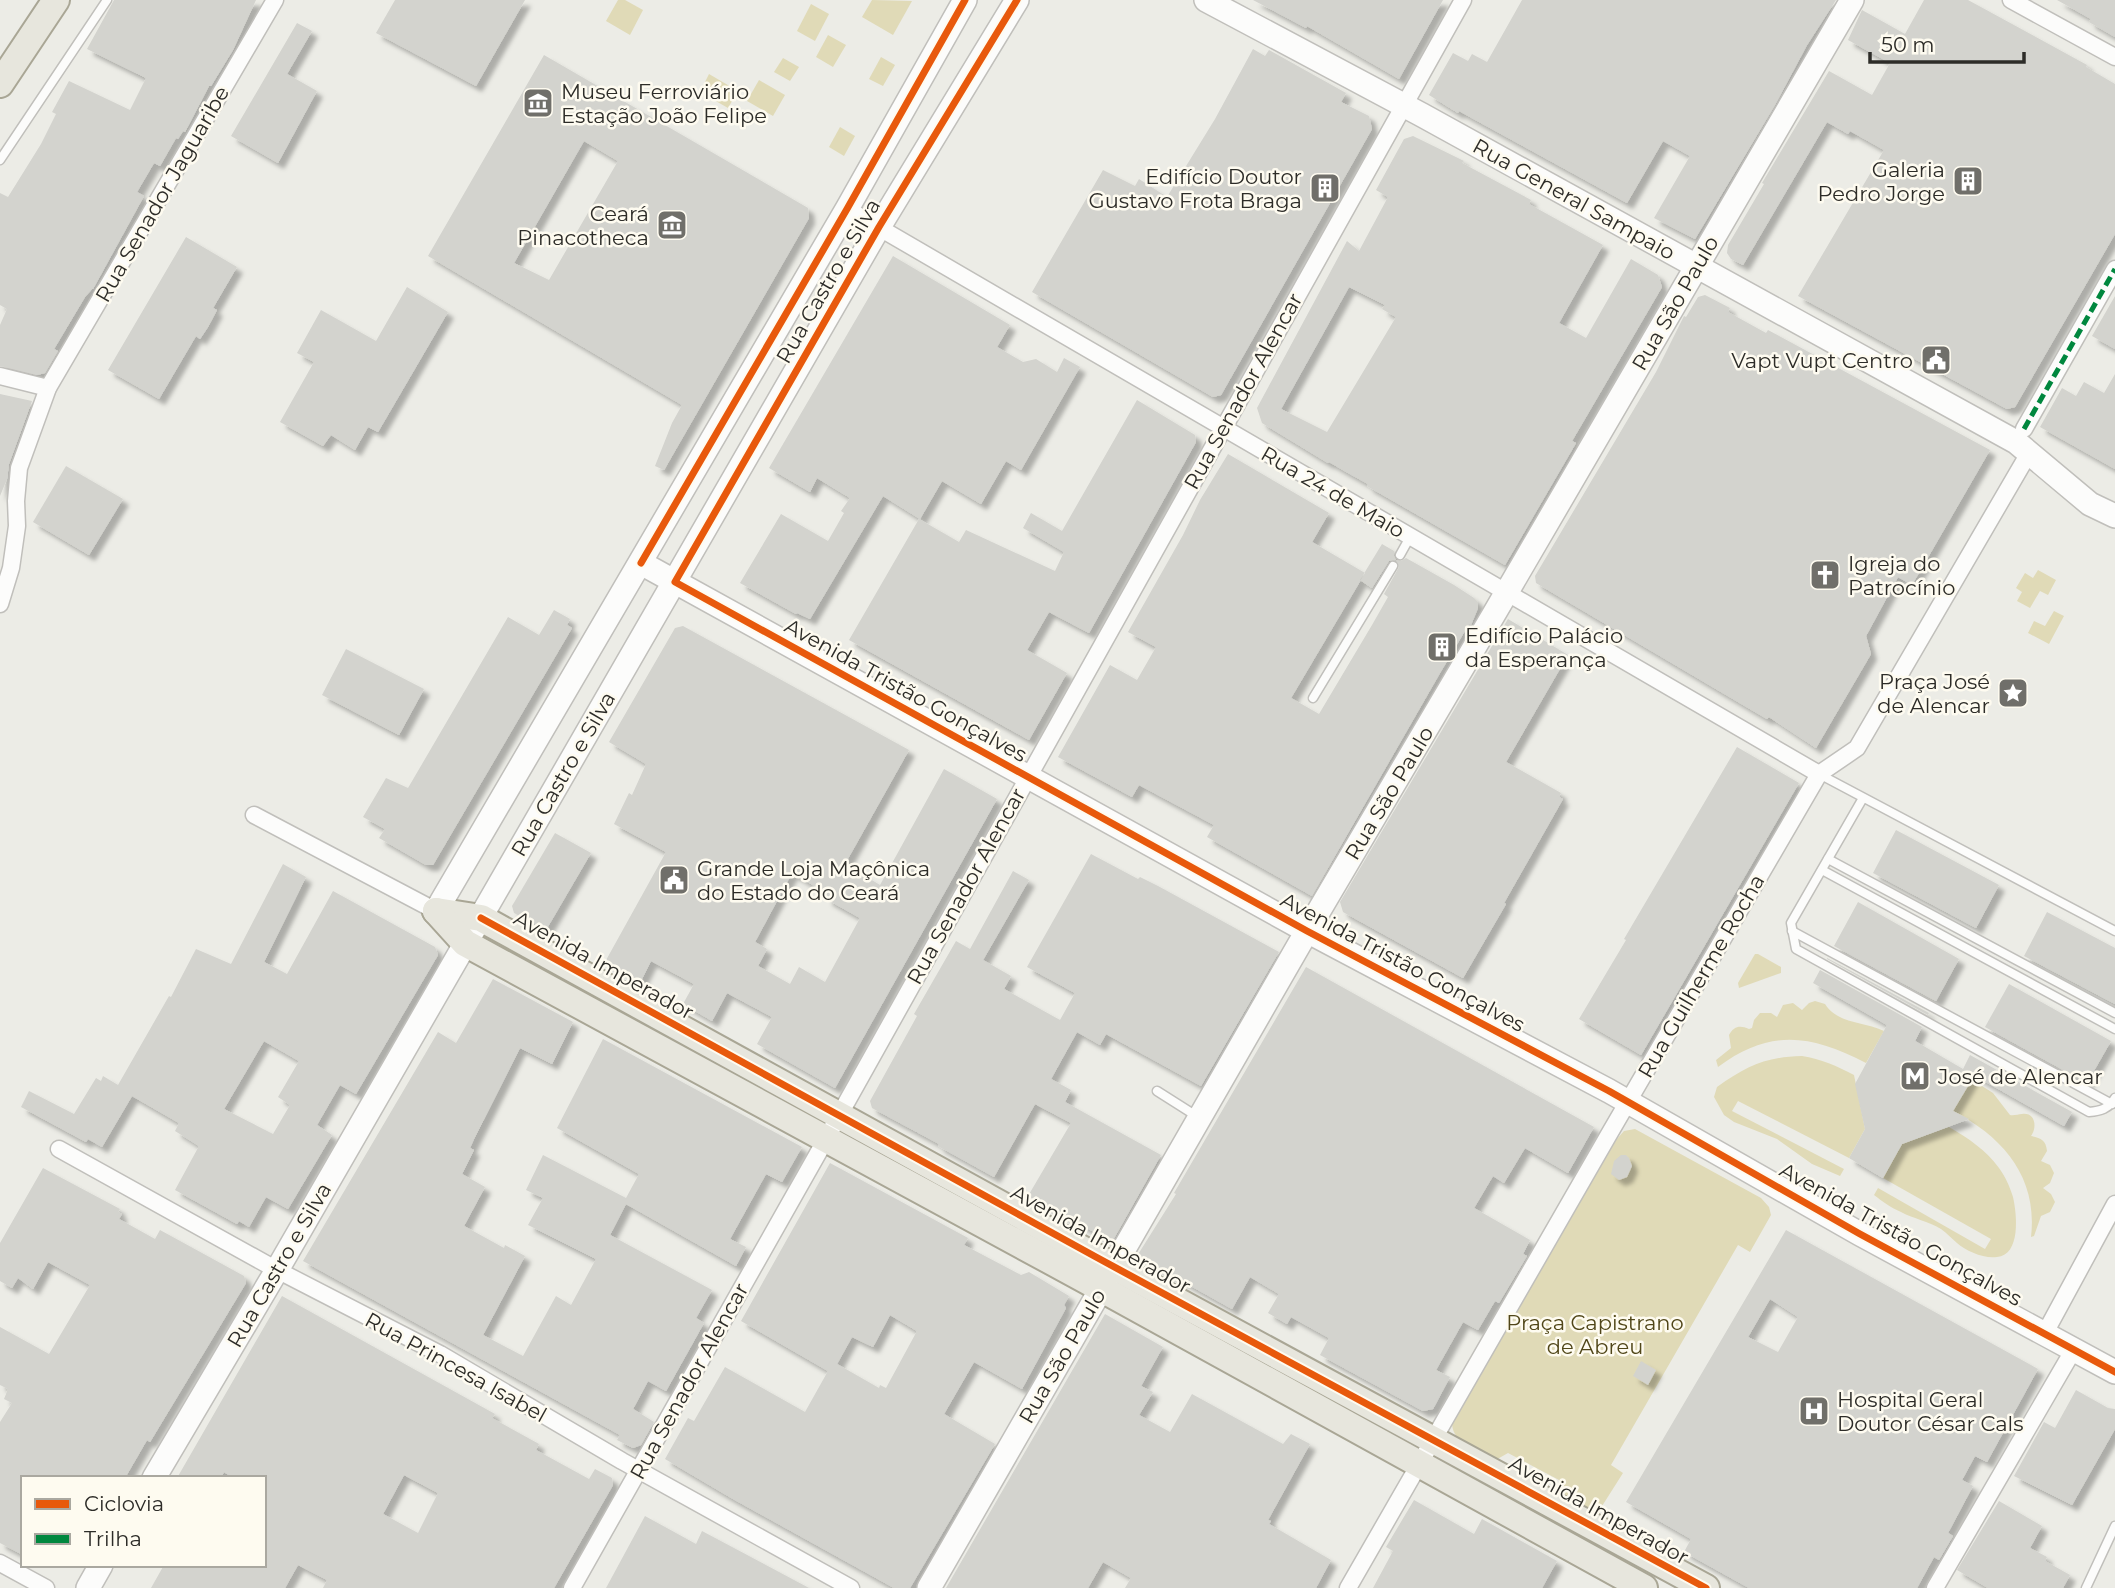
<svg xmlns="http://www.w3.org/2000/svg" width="2115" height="1588" viewBox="0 0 2115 1588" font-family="Montserrat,sans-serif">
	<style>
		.green { fill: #e0dab7 }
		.building { fill: #d3d3ce; fill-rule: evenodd; filter: url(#shadow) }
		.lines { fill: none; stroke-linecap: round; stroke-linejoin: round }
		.lane-casing { stroke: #c0bfbb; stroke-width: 11 }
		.street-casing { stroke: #c0bfbb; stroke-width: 19 }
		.secondary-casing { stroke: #c0bfbb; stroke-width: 26 }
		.primary-casing { stroke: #a9a695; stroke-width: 30 }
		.lane { stroke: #fcfcfb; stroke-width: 8 }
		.street { stroke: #fcfcfb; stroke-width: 16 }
		.secondary { stroke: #fcfcfb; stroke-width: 23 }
		.primary { stroke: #e7e6dd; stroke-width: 26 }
		.quiet { stroke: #00873e; stroke-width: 5; stroke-dasharray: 10 5; stroke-linecap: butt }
		.cycleway-casing { stroke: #fefbf0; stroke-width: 11 }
		.cycleway { stroke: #e8590c; stroke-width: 7 }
		.labels { text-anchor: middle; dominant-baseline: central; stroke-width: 5; stroke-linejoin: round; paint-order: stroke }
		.poi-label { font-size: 21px; fill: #2d2c28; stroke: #fefbf0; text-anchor: start }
		.street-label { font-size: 21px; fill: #2d2c28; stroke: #fefbf0 }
		.park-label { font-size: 21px; fill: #504618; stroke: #fefbf0 }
	</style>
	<defs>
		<filter id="shadow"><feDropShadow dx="6" dy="6" stdDeviation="2" flood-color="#0004"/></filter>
	</defs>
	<rect width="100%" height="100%" fill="#ecece6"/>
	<!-- green -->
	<g class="green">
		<path d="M618 0H625L643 10 630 35 606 21Z"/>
		<path d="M872 0 912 1 893 35 862 17Z"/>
		<path d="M811 4 829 14 815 41 797 31Z"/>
		<path d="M828 35 846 45 833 67 816 57Z"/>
		<path d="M881 57 895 65 883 86 869 79Z"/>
		<path d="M783 58 799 67 790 81 774 72Z"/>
		<path d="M709 74 738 91 728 108 700 92Z"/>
		<path d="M759 80 785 95 773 116 747 101Z"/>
		<path d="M840 127 855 136 844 156 829 147Z"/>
		<path d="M2038 570 2056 580 2048 595 2040 591 2030 608 2017 601 2022 592 2016 588 2025 573 2033 578Z"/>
		<path d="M2054 611 2064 616 2049 644 2028 633 2034 621 2045 626Z"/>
		<path d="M1755 954H1758L1781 967V973L1739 988 1738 983Z"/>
		<path d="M1815 1001 1825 1004C1838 1024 1862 1021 1884 1031L1866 1063C1811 1035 1771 1028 1718 1067L1716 1060 1731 1048 1729 1035C1734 1026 1740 1025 1749 1029L1752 1028 1754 1020 1760 1013H1771L1777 1017 1783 1005 1793 1003 1802 1010 1809 1003Z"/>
		<path d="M1802 1056C1821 1059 1837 1066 1854 1075L1865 1129 1849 1158 1738 1101 1732 1111 1844 1169 1840 1176 1812 1164 1777 1139 1734 1122 1724 1115 1714 1097 1717 1087C1747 1066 1765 1057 1802 1056Z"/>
		<path d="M1974 1075V1081L1993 1093 2010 1115C2014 1116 2018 1114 2022 1114 2036 1112 2037 1128 2031 1136 2041 1138 2046 1140 2047 1151L2041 1161 2050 1165 2054 1173 2050 1183 2043 1188 2051 1194 2055 1202 2050 1212 2041 1216 2034 1236 2031 1237C2038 1177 2003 1137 1953 1111Z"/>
		<path d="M1949 1127C1968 1138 1986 1150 1999 1168 2005 1176 2010 1187 2013 1197 2017 1214 2021 1255 1997 1257 1984 1259 1966 1251 1957 1243 1951 1238 1947 1233 1941 1229 1928 1221 1914 1219 1901 1212 1891 1208 1882 1201 1874 1195L1878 1188 1985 1249 1991 1239 1883 1178 1902 1144Z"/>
		<path d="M1635 1129 1761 1198 1769 1207 1771 1215 1750 1252 1738 1245 1611 1465 1623 1473 1597 1514 1559 1497V1480L1508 1453 1494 1461C1479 1452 1453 1444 1452 1424L1616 1140 1624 1131Z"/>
	</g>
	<!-- building -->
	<g class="building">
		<path d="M114 0H256L233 50 211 86H209L185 132 183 131 178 139 176 138 160 166 154 163 137 192 144 196 93 289H92L85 297 54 349 58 351 45 373 37 375 0 366V325L7 309 0 305V193L8 197 41 144 56 114 52 112 69 81 130 110 146 78 87 49Z"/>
		<path d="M395 0H525L476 86 376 33Z"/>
		<path d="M1253 0H1443L1399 79 1307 26 1306 28Z"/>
		<path d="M1522 0H1836L1807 45 1775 105 1695 239 1654 218 1690 156 1663 141 1627 203 1459 111 1458 113 1429 95 1453 53 1468 61 1472 54 1487 62Z"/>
		<path d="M1924 0H1968L2087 65 2086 67 2115 84V234L2015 407 2007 409 1798 296 1884 150 1850 131 1848 134 1827 122 1743 265 1731 259 1727 253 1728 245 1764 184 1762 183 1829 71 1872 95 1890 63 1848 40 1862 10 1905 34Z"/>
		<path d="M2057 0H2115V37L2089 22 2091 19Z"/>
		<path d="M297 23 312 31 287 74 317 91 278 163 231 136Z"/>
		<path d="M1253 49 1265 56 1269 50 1346 93 1341 102 1369 116 1372 129 1221 395 1213 397 1032 292 1103 170 1135 186 1139 179 1167 197 1215 119Z"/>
		<path d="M544 55 808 208 809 218 664 470 655 466 672 423 682 405 428 256ZM584 141 618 161 549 280 514 263Z"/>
		<path d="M1413 136 1464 161 1462 163 1531 200 1529 204 1603 245 1559 323 1586 338 1631 259 1658 275 1662 287 1572 441 1576 443 1505 565 1367 486 1368 484 1348 473 1329 462 1328 463 1262 423 1257 408 1347 241 1359 251 1388 197 1376 190 1404 139ZM1349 287 1385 305 1382 309 1396 317 1327 432 1281 409Z"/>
		<path d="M186 237 237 267 213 308 217 310 208 327 200 339 196 336 159 399 108 370Z"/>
		<path d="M893 256 1010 325 997 347 1023 362 1036 359 1057 372 1064 358 1080 367 1021 470 1006 461 981 504 942 481 920 519 883 496 810 619 797 613 796 614 740 583 781 514 828 541 844 513 841 511 850 498 817 478 810 492 769 468Z"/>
		<path d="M407 287 448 312 378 432 368 427 355 450 331 435 323 446 280 422 314 362 297 353 321 310 376 341Z"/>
		<path d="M1705 295 1730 308 1728 312 1766 333 1768 330 1990 450 1912 585 1898 577 1866 636 1871 654 1816 748 1769 717 1767 719 1755 712 1536 583 1535 576 1656 372 1684 316 1686 317 1698 297Z"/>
		<path d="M2115 296V349L2092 336Z"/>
		<path d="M2115 374V469L2040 427 2062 388 2076 396 2084 382 2104 393Z"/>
		<path d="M0 394 32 401 9 464 7 479 0 496Z"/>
		<path d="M1137 400 1195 435 1196 442 1089 633 1049 612 1027 650 1067 673 1029 740 849 640 919 519 959 542 966 530 1055 571 1064 552 1023 528 1031 513 1062 531Z"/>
		<path d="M1228 454 1329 513 1312 542 1365 573 1291 698 1319 714 1372 625 1388 597 1384 594 1399 567 1396 560 1389 561 1372 588 1360 580 1382 544 1394 551V556L1396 560 1401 561 1406 558 1454 585 1474 598 1478 602V608L1471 625 1469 624 1440 673 1312 896 1207 837 1214 825 1139 785 1132 797 1058 757 1110 665 1137 680 1156 647 1128 632 1183 535 1200 500Z"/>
		<path d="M66 466 123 499 89 555 33 522Z"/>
		<path d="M554 610 570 619 567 625 572 628 433 865H426L379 838 385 829 363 817 376 795 386 778 408 788 508 617 539 635Z"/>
		<path d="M1508 619 1568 655 1506 762 1561 793 1559 797 1563 799 1504 903 1506 904 1463 978 1343 912 1340 902Z"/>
		<path d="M683 626 909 750 845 864 880 885 944 769 997 799 835 1088 757 1044 772 1017 727 993 712 1021 683 1004 694 984 651 961 641 981 605 962 666 852 614 824 629 793 632 795 646 764 609 742 675 628ZM792 873 828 894 826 899 860 918 825 982 799 967 790 984 758 966 767 949 755 942Z"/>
		<path d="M346 649 424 689 399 735 322 695Z"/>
		<path d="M1737 747 1799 783 1641 1055 1579 1019 1626 940 1624 939Z"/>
		<path d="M1896 830 1999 885 1976 928 1873 873Z"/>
		<path d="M555 833 591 853 546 930 514 913 512 906Z"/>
		<path d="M1091 854 1138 879 1140 877 1158 886 1279 952 1201 1086 1106 1034 1100 1045 1077 1032 1051 1079 1071 1090 1065 1102 1161 1155 1112 1242 1028 1196 1071 1123 1035 1104 994 1177 938 1146 939 1144 872 1108 870 1101 917 1016 914 1014 956 941 970 949 1013 871 1029 880 983 960 1011 976 1004 989 1060 1020 1075 993 1027 967Z"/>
		<path d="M283 864 306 877 264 962 287 974 333 891 435 947 438 955 356 1094 340 1085 317 1125 332 1135 288 1209 266 1197 249 1227 239 1221 237 1224 175 1190 199 1146 175 1131 179 1123 132 1096 102 1147 88 1139 86 1142 21 1107 29 1091 74 1114 96 1078 101 1081 103 1076 118 1085 169 996 171 997 196 949 231 964ZM264 1041 299 1061 278 1097 290 1105 273 1134 224 1109Z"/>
		<path d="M1858 902 1959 959 1936 1001 1834 946Z"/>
		<path d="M2047 912 2115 948V1004L2024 956Z"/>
		<path d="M1827 958 1929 1013 1928 1015 1827 959Z"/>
		<path d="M1306 967 1594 1127 1568 1173 1525 1148 1504 1183 1493 1176 1474 1208 1530 1240 1523 1254 1527 1256 1499 1303 1495 1301 1478 1330 1463 1322 1436 1370 1450 1377 1433 1409 1423 1411 1320 1355 1329 1338 1291 1317 1287 1324 1268 1313 1279 1294 1250 1277 1232 1309 1137 1256 1176 1194 1174 1193Z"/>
		<path d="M1820 970 1922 1027 1915 1041 1963 1069 1970 1055 2072 1112 2064 1126 1968 1072 1974 1076 1953 1111 1969 1119 1902 1144 1883 1178 1849 1158 1865 1129 1855 1084 1887 1025 1813 983Z"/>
		<path d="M493 979 573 1022 552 1064 520 1048 474 1139 470 1148 474 1150 462 1174 485 1187 464 1226 504 1248 505 1245 525 1256 483 1335 523 1356 556 1296 571 1305 596 1259 528 1225 543 1198 526 1190 543 1155 626 1198 639 1174 557 1128 603 1039 802 1147 782 1182 766 1174 730 1239 746 1247 736 1266 626 1204 610 1235 712 1290 696 1318 704 1323 666 1391 648 1381 633 1409 654 1422 641 1445 633 1448 617 1440 620 1435 303 1261 438 1032 456 1043Z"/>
		<path d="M2009 984 2111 1041 2087 1083 1985 1027Z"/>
		<path d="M1621 1155H1626L1629 1158 1632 1166 1627 1177 1619 1180 1611 1174 1614 1161Z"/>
		<path d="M830 1163 968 1238 964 1245 1021 1275 1029 1272 1069 1296 1064 1305 1066 1308 1022 1389 974 1362 944 1414 995 1444 910 1588H894L733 1499 665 1459 688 1418 694 1421 725 1367 805 1412 828 1371 741 1321ZM890 1315 917 1331 886 1388 880 1385 879 1388 837 1364 852 1337 873 1347Z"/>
		<path d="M43 1168 120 1209 118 1212 122 1214 119 1219 155 1239 160 1230 244 1276 246 1283 150 1442 147 1440 125 1478H23V1555L0 1543V1422L12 1403 4 1399 8 1389 0 1385V1327L49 1354 90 1285 48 1262 33 1289 18 1278 12 1288 0 1281V1243Z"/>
		<path d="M1786 1230 2038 1369 1987 1462 1975 1456 1962 1480 1973 1486 1948 1533 1953 1536 1939 1560 1934 1557 1917 1588H1749L1684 1552 1691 1539 1626 1502ZM1770 1299 1798 1317 1778 1352 1748 1337Z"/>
		<path d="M282 1296 495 1414 492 1418 539 1444 536 1450 589 1479 595 1469 612 1478 613 1485 554 1588H323L327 1580 298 1565 285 1588H151L164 1565H264V1478H233L224 1472 221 1478H177ZM404 1475 438 1493 418 1533 383 1514Z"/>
		<path d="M1105 1314 1163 1347 1141 1386 1153 1392 1139 1415 1170 1432 1192 1394 1283 1444 1291 1434 1310 1444 1268 1520 1271 1521 1269 1524 1331 1560 1316 1588H1125L1131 1578 1103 1562 1088 1588H946Z"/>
		<path d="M1641 1361 1656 1370 1648 1385 1633 1376Z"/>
		<path d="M2076 1390 2108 1408 2115 1409V1429L2072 1505 2014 1476 2044 1422 2055 1428Z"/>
		<path d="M1414 1500 1474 1534 1482 1519 1557 1561 1542 1588H1373L1393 1551 1386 1547Z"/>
		<path d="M1999 1501 2042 1526 2030 1548 2047 1557 2045 1561 2070 1575 2063 1588H1988L1957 1570Z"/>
		<path d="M645 1516 696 1544 702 1531 809 1588H606Z"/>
	</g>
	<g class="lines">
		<!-- lane casing -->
		<g class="lane-casing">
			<g id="lane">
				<path d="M0 160 107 0"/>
				<path d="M1400 555 1410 537"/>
				<path d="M1313 698 1393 566"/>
				<path d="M1819 774 2115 931"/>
				<path d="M1863 798 1791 923 1796 949 2089 1112C2100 1111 2109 1109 2115 1098"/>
				<path d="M1828 859 2115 1013"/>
				<path d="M1822 870 2115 1029"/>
				<path d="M1792 931 2112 1104"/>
				<path d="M1157 1091 1198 1117"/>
				<path d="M2086 1588 2115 1526"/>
			</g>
		</g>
		<!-- street casing -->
		<g class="street-casing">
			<g id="street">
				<path d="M2011 0 2115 57"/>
				<path d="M847 209 1819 774"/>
				<path d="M0 376 48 388"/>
				<path d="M2024 429 2115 269"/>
				<path d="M0 604 11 568 17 526 16 501 19 468 48 388 275 0"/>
				<path d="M254 815 436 911"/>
				<path d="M59 1149 277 1270 440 1354 622 1461 851 1588"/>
				<path d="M2045 1333 2115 1204"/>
				<path d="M0 1563 46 1588"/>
				<path d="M572 1588 817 1155 1463 0"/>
				<path d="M1348 1588 1608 1136 1819 774 1857 748 2029 453"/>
				<path d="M1935 1588 2074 1349"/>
			</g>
		</g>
		<!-- secondary casing -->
		<g class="secondary-casing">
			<g id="secondary">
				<path d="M1206 0 1422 115 2016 442 2090 504 2115 516"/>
				<path d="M641 563 1307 931 1609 1091 1860 1234 2115 1372"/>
				<path d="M436 911 847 209 965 0"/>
				<path d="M154 1478 277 1270 879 227 1017 0"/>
				<path d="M88 1588 101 1565"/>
				<path d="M929 1588 1307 931 1494 614 1852 0"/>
			</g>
		</g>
		<!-- primary casing -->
		<g class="primary-casing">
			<g id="primary">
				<path d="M0 84 56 0"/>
				<path d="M436 911 481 918 1096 1257 1706 1588"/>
				<path d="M436 911 465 943 1084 1279 1644 1588"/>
			</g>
		</g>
		<!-- lane -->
		<use href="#lane" class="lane"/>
		<!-- street -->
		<use href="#street" class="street"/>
		<!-- secondary -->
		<use href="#secondary" class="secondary"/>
		<!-- primary -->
		<use href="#primary" class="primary"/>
		<!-- quiet -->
		<path class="quiet" d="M2024 429 2115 269"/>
		<!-- cycleway casing -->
		<g class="cycleway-casing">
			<g id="cycleway">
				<path d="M1017 0 879 227 675 582 1307 931 1609 1091 1860 1234 2115 1372"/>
				<path d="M641 563 847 209 965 0"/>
				<path d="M481 918 1096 1257 1706 1588"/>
			</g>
		</g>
		<!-- cycleway -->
		<use href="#cycleway" class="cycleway"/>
	</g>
	<!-- icons -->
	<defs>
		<g id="museum-square" transform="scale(1.575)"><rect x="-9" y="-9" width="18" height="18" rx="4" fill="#706f6a" stroke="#fefbf0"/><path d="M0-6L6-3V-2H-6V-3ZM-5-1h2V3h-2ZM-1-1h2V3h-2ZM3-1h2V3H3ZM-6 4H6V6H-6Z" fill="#fff"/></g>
		<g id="building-square" transform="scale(1.575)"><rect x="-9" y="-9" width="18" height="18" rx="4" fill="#706f6a" stroke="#fefbf0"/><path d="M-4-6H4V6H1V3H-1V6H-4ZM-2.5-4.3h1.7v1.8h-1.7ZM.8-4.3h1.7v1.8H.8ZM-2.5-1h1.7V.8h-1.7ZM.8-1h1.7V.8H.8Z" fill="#fff"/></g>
		<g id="civic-square" transform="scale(1.575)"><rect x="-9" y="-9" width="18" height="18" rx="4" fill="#706f6a" stroke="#fefbf0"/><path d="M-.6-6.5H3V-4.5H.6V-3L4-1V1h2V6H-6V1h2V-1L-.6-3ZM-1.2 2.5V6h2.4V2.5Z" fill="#fff"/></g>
		<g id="church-square" transform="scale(1.575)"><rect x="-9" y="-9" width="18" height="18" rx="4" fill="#706f6a" stroke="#fefbf0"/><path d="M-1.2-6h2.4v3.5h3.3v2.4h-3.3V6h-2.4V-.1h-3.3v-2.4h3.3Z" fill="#fff"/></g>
		<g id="sight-square" transform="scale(1.575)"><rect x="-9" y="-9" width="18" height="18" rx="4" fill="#706f6a" stroke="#fefbf0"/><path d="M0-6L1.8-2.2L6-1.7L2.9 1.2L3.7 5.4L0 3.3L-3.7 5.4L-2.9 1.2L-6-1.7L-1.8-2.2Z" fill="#fff"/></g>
		<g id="metro-square" transform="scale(1.575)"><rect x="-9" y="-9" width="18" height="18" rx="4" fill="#706f6a" stroke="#fefbf0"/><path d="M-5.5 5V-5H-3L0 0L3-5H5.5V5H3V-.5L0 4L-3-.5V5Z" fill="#fff"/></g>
		<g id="hospital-square" transform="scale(1.575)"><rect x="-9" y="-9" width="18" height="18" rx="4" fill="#706f6a" stroke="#fefbf0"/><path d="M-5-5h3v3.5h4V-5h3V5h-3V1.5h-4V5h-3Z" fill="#fff"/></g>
	</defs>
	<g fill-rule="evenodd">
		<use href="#museum-square" x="538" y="103"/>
		<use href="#building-square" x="1968" y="181"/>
		<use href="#building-square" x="1325" y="188"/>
		<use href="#museum-square" x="672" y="225"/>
		<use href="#civic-square" x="1936" y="360"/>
		<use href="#church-square" x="1825" y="575"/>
		<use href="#building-square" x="1442" y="647"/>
		<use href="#sight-square" x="2013" y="693"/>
		<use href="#civic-square" x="674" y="880"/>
		<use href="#metro-square" x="1915" y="1076"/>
		<use href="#hospital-square" x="1814" y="1411"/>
	</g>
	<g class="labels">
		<!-- poi labels -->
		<g class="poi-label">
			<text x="561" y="91">Museu Ferroviário<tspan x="561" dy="24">Estação João Felipe</tspan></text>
			<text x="1945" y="169" text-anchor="end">Galeria<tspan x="1945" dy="24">Pedro Jorge</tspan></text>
			<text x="1302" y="176" text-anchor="end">Edifício Doutor<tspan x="1302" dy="24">Gustavo Frota Braga</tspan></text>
			<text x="649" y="213" text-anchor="end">Ceará<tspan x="649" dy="24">Pinacotheca</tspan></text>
			<text x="1913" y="360" text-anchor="end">Vapt Vupt Centro</text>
			<text x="1848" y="563">Igreja do<tspan x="1848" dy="24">Patrocínio</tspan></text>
			<text x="1465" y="635">Edifício Palácio<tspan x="1465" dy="24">da Esperança</tspan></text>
			<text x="1990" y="681" text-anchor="end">Praça José<tspan x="1990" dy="24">de Alencar</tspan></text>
			<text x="697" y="868">Grande Loja Maçônica<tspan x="697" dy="24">do Estado do Ceará</tspan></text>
			<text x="1938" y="1076">José de Alencar</text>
			<text x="1837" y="1399">Hospital Geral<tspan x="1837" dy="24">Doutor César Cals</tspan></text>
		</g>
		<!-- street labels -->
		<g class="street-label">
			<text transform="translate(162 194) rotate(-60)">Rua Senador Jaguaribe</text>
			<text transform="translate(1574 199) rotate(29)">Rua General Sampaio</text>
			<text transform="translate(828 281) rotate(-60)">Rua Castro e Silva</text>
			<text transform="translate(1675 303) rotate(-60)">Rua São Paulo</text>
			<text transform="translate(1243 391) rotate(-61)">Rua Senador Alencar</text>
			<text transform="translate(1333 492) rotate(30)">Rua 24 de Maio</text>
			<text transform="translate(906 690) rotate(29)">Avenida Tristão Gonçalves</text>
			<text transform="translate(563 774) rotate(-60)">Rua Castro e Silva</text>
			<text transform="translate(1389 793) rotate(-59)">Rua São Paulo</text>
			<text transform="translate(966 886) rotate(-61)">Rua Senador Alencar</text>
			<text transform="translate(1403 962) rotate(28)">Avenida Tristão Gonçalves</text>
			<text transform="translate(604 965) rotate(29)">Avenida Imperador</text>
			<text transform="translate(1701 976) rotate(-60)">Rua Guilherme Rocha</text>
			<text transform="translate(1901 1234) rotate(29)">Avenida Tristão Gonçalves</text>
			<text transform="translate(1101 1239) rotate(29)">Avenida Imperador</text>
			<text transform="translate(279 1265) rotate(-60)">Rua Castro e Silva</text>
			<text transform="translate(1062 1356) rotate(-60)">Rua São Paulo</text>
			<text transform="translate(456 1367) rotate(29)">Rua Princesa Isabel</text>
			<text transform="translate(689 1381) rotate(-61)">Rua Senador Alencar</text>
			<text transform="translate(1599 1510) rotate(29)">Avenida Imperador</text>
		</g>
		<!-- park labels -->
		<g class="park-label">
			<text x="1595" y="1322">Praça Capistrano<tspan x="1595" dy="24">de Abreu</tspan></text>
		</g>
	</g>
	<!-- legend -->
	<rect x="21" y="1476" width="245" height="91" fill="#fefbf0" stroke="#aaa8a0" stroke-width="2"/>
	<rect x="35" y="1499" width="35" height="10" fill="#e8590c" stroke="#aaa8a0" stroke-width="2"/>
	<text x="84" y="1511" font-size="21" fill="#2d2c28">Ciclovia</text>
	<rect x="35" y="1534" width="35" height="10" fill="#00873e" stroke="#aaa8a0" stroke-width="2"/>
	<text x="84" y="1546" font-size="21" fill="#2d2c28">Trilha</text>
	<!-- scale -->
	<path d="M1870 52v10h154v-10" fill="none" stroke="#2d2c28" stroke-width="3.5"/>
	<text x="1881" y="52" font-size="21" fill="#2d2c28" stroke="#fefbf0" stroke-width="5" paint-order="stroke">50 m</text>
</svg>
